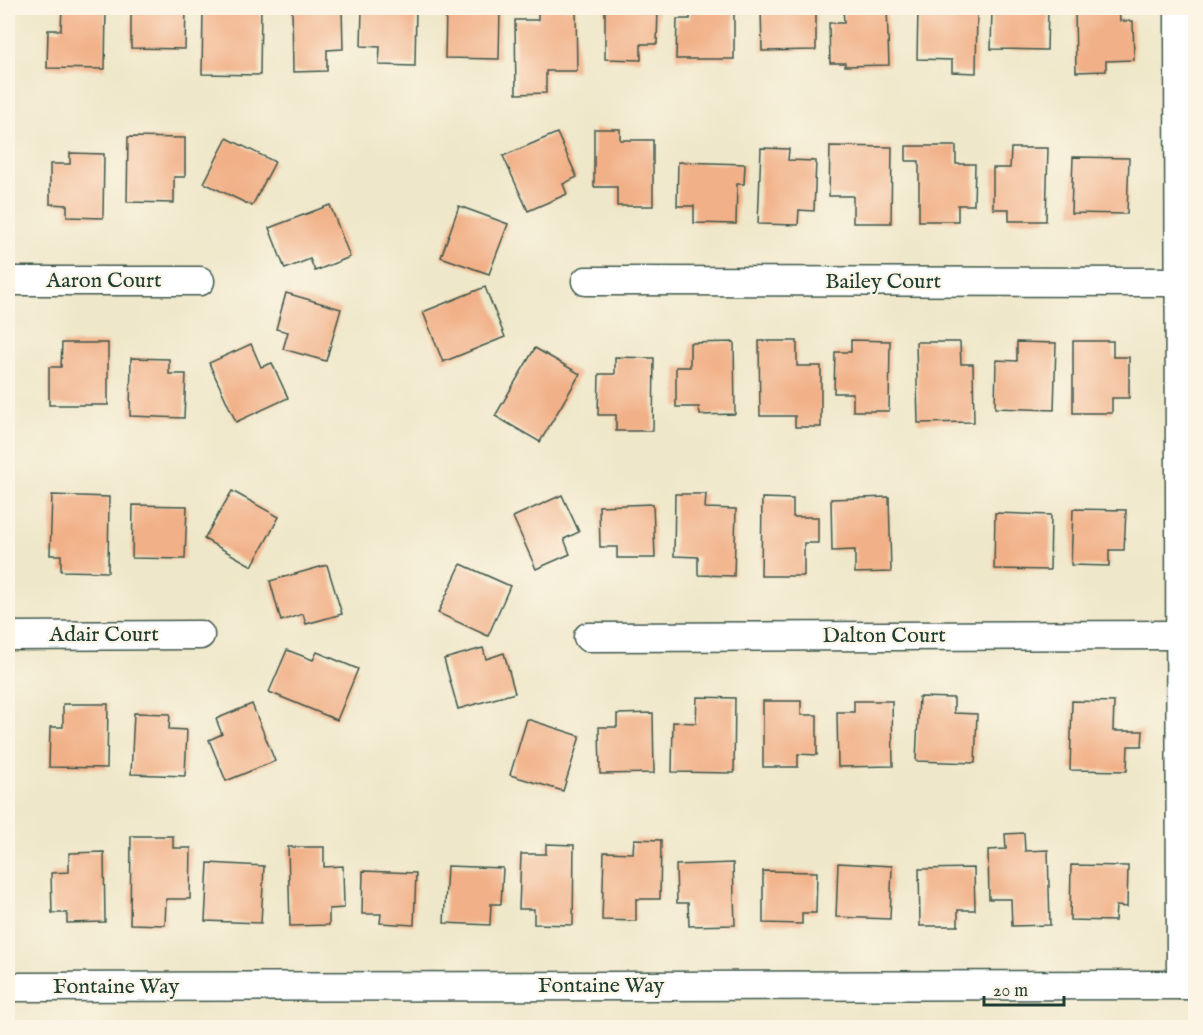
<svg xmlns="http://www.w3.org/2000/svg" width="1203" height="1035" viewBox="0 0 1203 1035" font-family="'IM FELL English',serif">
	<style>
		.building { fill: #f1b087 }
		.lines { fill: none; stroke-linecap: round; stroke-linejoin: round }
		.street-casing { stroke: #3e564a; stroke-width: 31 }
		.street { stroke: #fff; stroke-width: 28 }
		.labels { text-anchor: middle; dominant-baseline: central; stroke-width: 4.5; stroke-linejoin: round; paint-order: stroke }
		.street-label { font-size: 22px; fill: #1f3d34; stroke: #fcf5e5 }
	</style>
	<rect width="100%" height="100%" fill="#fcf5e5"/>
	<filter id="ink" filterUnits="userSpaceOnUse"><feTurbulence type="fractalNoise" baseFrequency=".0167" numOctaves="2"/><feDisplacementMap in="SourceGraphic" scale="12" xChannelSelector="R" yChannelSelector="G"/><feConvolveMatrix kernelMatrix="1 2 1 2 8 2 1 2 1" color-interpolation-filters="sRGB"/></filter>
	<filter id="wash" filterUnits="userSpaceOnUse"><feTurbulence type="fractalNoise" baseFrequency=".008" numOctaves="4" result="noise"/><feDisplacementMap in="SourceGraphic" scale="24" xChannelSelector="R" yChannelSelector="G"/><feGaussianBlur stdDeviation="1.35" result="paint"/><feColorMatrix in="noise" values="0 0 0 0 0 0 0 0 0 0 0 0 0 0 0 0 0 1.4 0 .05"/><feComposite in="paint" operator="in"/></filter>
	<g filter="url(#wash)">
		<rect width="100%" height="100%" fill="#efe7c9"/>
		<g id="blocks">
			<!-- building -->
			<g class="building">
				<path d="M62 8H106L105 69 47 68 48 30H61Z"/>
				<path d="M131 8H186L185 49 131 48Z"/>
				<path d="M224 8H261L260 75 202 74 203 11H224Z"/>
				<path d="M292 8H342L343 49 327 50V71L293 72Z"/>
				<path d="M362 8H416L415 66 379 65 380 47 361 46Z"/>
				<path d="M446 8H500L499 59 445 58Z"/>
				<path d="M538 8H576L577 71H546V93L516 94 515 20H538Z"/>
				<path d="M605 8H658L657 44H641V60L605 59Z"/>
				<path d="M690 8H734V59H676L677 19H690Z"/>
				<path d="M761 8H816V50L762 51Z"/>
				<path d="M843 8H887L889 65 845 66V63H830L829 23H844Z"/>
				<path d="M918 8H953V11H977L976 73 952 72V60L917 59Z"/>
				<path d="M992 8H1048L1047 50 991 49Z"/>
				<path d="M1075 8H1119L1120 21H1133L1134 60 1106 61V71L1076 72Z"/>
				<path d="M594 129H620V140H653V206H617V187H594Z"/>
				<path d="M557 133 577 177 563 184 567 194 528 211 503 156Z"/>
				<path d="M128 137 185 138V177H174V203L127 202Z"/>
				<path d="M227 138 275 162 252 206 204 183Z"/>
				<path d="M830 146 892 147 891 223H853V196H829Z"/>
				<path d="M906 146H956V164H975L974 205H958V221H919V161H906Z"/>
				<path d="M761 148 789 149 788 160 816 161 814 211 799 210 798 225 758 224Z"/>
				<path d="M1011 148H1048L1046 221H1009V209H993V168H1010Z"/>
				<path d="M70 153 104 154 103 218 67 217V205L50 204V164H70Z"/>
				<path d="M1073 157 1129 158 1127 214 1071 213Z"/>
				<path d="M678 162 745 164 744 184H737L736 224 694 223V206H677Z"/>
				<path d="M330 205 350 257 315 271 310 259 285 269 269 228Z"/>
				<path d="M459 206 508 224 489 274 441 257Z"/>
				<path d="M485 287 505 337 443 362 423 312Z"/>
				<path d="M286 293 341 309 326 361 283 349 288 332 276 329Z"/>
				<path d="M851 340 890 341 889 411H853V393H834L835 352H851Z"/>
				<path d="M759 341H797V366H821V427H795V416H760Z"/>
				<path d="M1073 341H1113V357H1129V398H1112V413H1073Z"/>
				<path d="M734 342 735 414 700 415 699 407H676V367H690V343Z"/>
				<path d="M916 342H960L961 364H973L974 422 918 423Z"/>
				<path d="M1017 342 1056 343 1054 410 995 408 996 360 1017 361Z"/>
				<path d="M62 343H108V405H49V367H61Z"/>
				<path d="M251 344 261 367 272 363 288 398 236 422 209 363Z"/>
				<path d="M535 348 580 374 540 442 495 416Z"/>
				<path d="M615 357 654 358 653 431H616V415H598L599 374H615Z"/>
				<path d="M131 358 169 359V374H186L184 418 130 416Z"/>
				<path d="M232 491 279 517 252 566 204 539Z"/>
				<path d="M675 494H706L705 508 736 509 734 576 698 575V557L674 556Z"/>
				<path d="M52 495 109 497 108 572 61 571V555H50Z"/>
				<path d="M562 495 579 532 564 539 570 554 536 569 513 517Z"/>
				<path d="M889 497 891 572 855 573V550L832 551 831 499Z"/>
				<path d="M762 498 793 499V517H818V543H804V576H761Z"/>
				<path d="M653 504 655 558H617V547H600L599 506Z"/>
				<path d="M133 505 187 506 185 559 132 558Z"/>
				<path d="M1073 509 1126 510 1124 550H1109V566L1071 565Z"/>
				<path d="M995 513 1051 515 1050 570 994 569Z"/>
				<path d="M461 564 510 586 488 636 438 613Z"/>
				<path d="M327 565 342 614 306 624 303 614 281 621 270 581Z"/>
				<path d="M483 648 486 659 504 653 515 693 458 709 444 659Z"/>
				<path d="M287 650 313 660 317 652 358 669 337 720 269 692Z"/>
				<path d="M697 697 735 698 734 773 672 772 673 722 696 723Z"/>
				<path d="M919 697 954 698V713L977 714 975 763 916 761Z"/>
				<path d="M763 701H801V715H817V755L798 754V767H763Z"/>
				<path d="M854 701H892L893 766 838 767 837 712H854Z"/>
				<path d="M1072 701 1114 702 1113 731H1143L1142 746H1128L1127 771 1070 770Z"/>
				<path d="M63 704H108L107 768 49 767 50 727H63Z"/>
				<path d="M252 704 275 761 226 781 209 740 222 734 216 719Z"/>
				<path d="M134 713 170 714 169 729 187 730 185 776 131 774Z"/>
				<path d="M653 713 654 773 600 774 599 727H617V714Z"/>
				<path d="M527 719 580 736 563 791 510 775Z"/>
				<path d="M1024 833 1025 851 1048 850 1050 925 1012 926 1011 899H989L988 850 1006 849 1005 834Z"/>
				<path d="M131 836H173V848H191L190 899H166L165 925 130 924Z"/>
				<path d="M634 839 661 840 660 899H636V921L602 920 604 852 633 853Z"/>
				<path d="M546 844 574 845 573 925 534 924V909H519L521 854H546Z"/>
				<path d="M288 847H324V867L343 866 344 908 329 909V925L290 926Z"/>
				<path d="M104 852 105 922 67 923V913H52L51 873 69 872V853Z"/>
				<path d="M208 863 264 866 261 923 205 921Z"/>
				<path d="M733 863 735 925 689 926 688 903H677L676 865Z"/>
				<path d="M838 863 892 866 890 919 836 917Z"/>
				<path d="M1071 865 1128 866 1127 907 1116 906 1115 921 1070 920Z"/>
				<path d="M447 866 503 868 501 904H491L490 925 444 923Z"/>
				<path d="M974 868 975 910H958V926H920L919 869Z"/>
				<path d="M363 871 416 873 414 925 380 923 381 914H362Z"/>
				<path d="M763 871 817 872 816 913H802V924L763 923Z"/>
			</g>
		</g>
	</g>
	<g filter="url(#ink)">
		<use href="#blocks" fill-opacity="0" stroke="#3e564a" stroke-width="1.5"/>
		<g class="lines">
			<!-- street casing -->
			<g class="street-casing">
				<g id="street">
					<path d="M1179 8 1181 985"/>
					<path d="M8 281H200"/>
					<path d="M586 281 1180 282"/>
					<path d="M8 636 200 635"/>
					<path d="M588 637 1181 635"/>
					<path d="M8 987 1196 985"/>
				</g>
			</g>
			<!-- street -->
			<use href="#street" class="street"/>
		</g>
	</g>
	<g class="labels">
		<!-- street labels -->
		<g class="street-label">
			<text x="104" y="281">Aaron Court</text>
			<text x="883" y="282">Bailey Court</text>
			<text x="104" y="635">Adair Court</text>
			<text x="884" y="636">Dalton Court</text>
			<text x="601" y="986">Fontaine Way</text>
			<text x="116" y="987">Fontaine Way</text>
		</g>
	</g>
	<!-- margin -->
	<rect width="1203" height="1035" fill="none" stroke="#fcf5e5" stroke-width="30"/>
	<!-- scale -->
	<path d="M984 996v9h80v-9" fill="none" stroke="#1f3d34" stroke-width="3"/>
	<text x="993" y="996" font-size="18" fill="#1f3d34" stroke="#fcf5e5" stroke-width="4.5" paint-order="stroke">20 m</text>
</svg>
